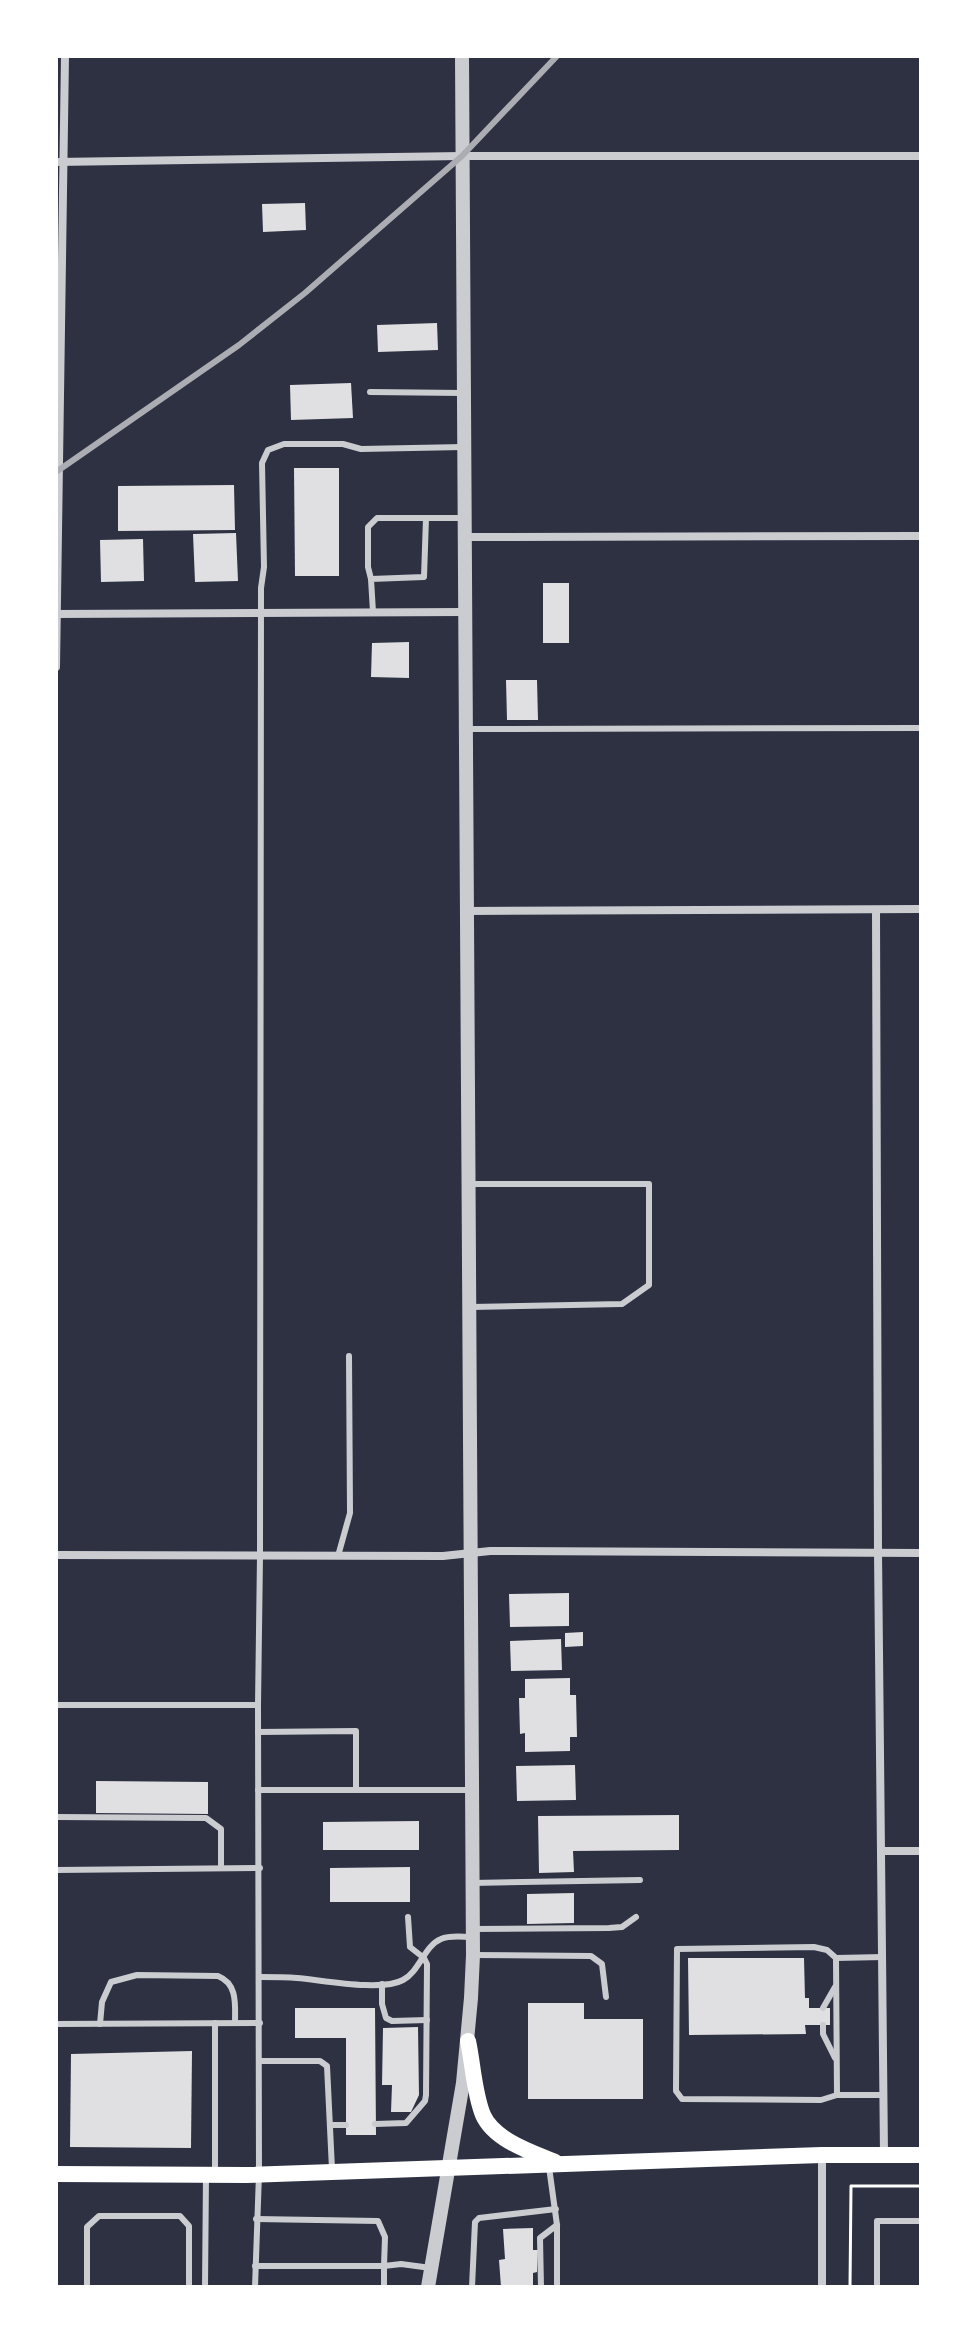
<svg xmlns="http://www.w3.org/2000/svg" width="977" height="2343" viewBox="0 0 977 2343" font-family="'Asap Condensed',sans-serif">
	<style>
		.building { fill: #e0e0e3 }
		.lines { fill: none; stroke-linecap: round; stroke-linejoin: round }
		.path { stroke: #fff; stroke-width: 3 }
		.service { stroke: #caccd0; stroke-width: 6 }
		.minor { stroke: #caccd0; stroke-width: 8 }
		.tertiary { stroke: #caccd0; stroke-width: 14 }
		.secondary { stroke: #fff; stroke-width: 16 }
		.rail { stroke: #abadb3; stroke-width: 6 }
	</style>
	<rect width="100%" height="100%" fill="#2d3142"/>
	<!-- building -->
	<g class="building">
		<path d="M305 203 306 230 263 232 262 204Z"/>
		<path d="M437 323 438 350 378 352 377 325Z"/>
		<path d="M351 383 353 418 291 420 290 385Z"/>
		<path d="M294 468H339V576H295Z"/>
		<path d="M234 485 235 530 118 531V486Z"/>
		<path d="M236 533 238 581 195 582 193 534Z"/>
		<path d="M143 539 144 581 101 582 100 540Z"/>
		<rect x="543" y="583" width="26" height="60"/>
		<path d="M409 642V678L371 677 372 643Z"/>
		<path d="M506 680H537L538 720H507Z"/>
		<path d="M569 1593V1626L510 1627 509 1594Z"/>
		<path d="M583 1632V1646L565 1647V1633Z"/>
		<path d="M561 1639 562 1670 511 1671 510 1641Z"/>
		<path d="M570 1678V1695H576L577 1737H570V1751L525 1752V1733L520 1734 519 1698H525V1679Z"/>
		<path d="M575 1765 576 1800 517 1801 516 1766Z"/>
		<path d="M96 1781 208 1782V1814L96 1813Z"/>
		<path d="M679 1815V1850L573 1851 574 1872 539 1873 538 1816Z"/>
		<path d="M419 1821V1850H323V1822Z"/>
		<path d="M410 1867V1902H330V1868Z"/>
		<path d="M574 1893V1923L527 1924V1894Z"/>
		<path d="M688 1958H804L805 1998H809V2008H830V2025H805L806 2034 689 2035Z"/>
		<path d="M528 2003H584V2019H643V2099H528Z"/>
		<path d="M295 2008H375L376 2135H346V2038H295Z"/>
		<path d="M418 2027 419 2095 411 2112H391L392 2085H382L383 2028Z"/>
		<path d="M192 2051 191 2148 70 2147 71 2054Z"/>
		<path d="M533 2228V2250H538L537 2272 533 2273V2287H501L499 2260 505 2259 503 2229Z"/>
	</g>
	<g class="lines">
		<!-- path -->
		<path class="path" d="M850 2287 851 2186H921"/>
		<!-- service -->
		<g class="service">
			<path d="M370 392 463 393"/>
			<path d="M371 579 368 567V527L377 518H426"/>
			<path d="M373 612 371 579 424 577 426 518H463"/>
			<path d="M468 729 921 728"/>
			<path d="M469 1184H649V1285L622 1304 471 1307"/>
			<path d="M338 1556 350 1513 349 1356"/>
			<path d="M56 1705H258"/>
			<path d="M258 1732 356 1731V1789"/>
			<path d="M258 1790H470"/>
			<path d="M56 1817 206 1818 221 1829V1868"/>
			<path d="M56 1870 260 1868"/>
			<path d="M472 1883 640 1880"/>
			<path d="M473 1929 609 1928 622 1927 636 1917"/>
			<path d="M473 1955 591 1956 602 1964 606 1997"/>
			<path d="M883 1957 836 1958 827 1950 814 1947 677 1949 676 2091 682 2099 821 2100 837 2095H883"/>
			<path d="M836 1958 837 2095"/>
			<path d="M260 1977C272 1977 285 1977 297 1978 322 1980 381 1992 403 1980 420 1971 424 1946 441 1939 450 1935 462 1937 472 1937"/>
			<path d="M382 1984V2004L386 2018 392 2021 427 2020"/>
			<path d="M823 2008 835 1987"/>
			<path d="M215 2023V2172"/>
			<path d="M56 2024 260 2023"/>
			<path d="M100 2024 102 2002 111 1982 137 1975 218 1976C238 1984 235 2005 235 2023"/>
			<path d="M823 2025V2034L835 2058"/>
			<path d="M260 2061H320L327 2066 332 2169"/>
			<path d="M375 2124 406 2123 425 2101 426 2095 427 1964 424 1958 410 1947 408 1917"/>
			<path d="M330 2125H346"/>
			<path d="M549 2167 557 2225V2287"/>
			<path d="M255 2266H384L385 2237 378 2221 256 2219"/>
			<path d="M87 2287V2227L99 2216H180L189 2226V2287"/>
			<path d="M205 2287 206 2175"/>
			<path d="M255 2287 259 2174 258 1705 260 1556 261 588 264 567 262 463 268 450 284 444H343L361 449 463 447"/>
			<path d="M384 2287V2266L401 2264 431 2268"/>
			<path d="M472 2287 475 2222 479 2218 556 2209"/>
			<path d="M541 2287 540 2238 557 2225"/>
			<path d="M877 2287V2221H921"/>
		</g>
		<!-- minor -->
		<g class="minor">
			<path d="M56 162 462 156H921"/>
			<path d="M464 537 921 536"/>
			<path d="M56 614 464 612"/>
			<path d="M56 667 65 56"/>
			<path d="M876 910 878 1552 884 2155"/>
			<path d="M466 911 921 909"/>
			<path d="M56 1555 443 1556 490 1551 921 1553"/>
			<path d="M882 1851H921"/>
			<path d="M822 2156V2287"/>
		</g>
		<!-- tertiary -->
		<path class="tertiary" d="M428 2287 463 2083 471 1998 473 1955 462 56"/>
		<!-- secondary -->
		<g class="secondary">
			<path d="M468 2041C473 2064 474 2093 483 2115 494 2140 531 2152 555 2162"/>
			<path d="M56 2174 246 2175 822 2155H921"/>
		</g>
		<!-- rail -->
		<path class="rail" d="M56 472 239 345 305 293 462 156 557 56"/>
	</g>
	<!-- border -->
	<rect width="977" height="2343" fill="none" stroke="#ffffff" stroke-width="116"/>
</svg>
